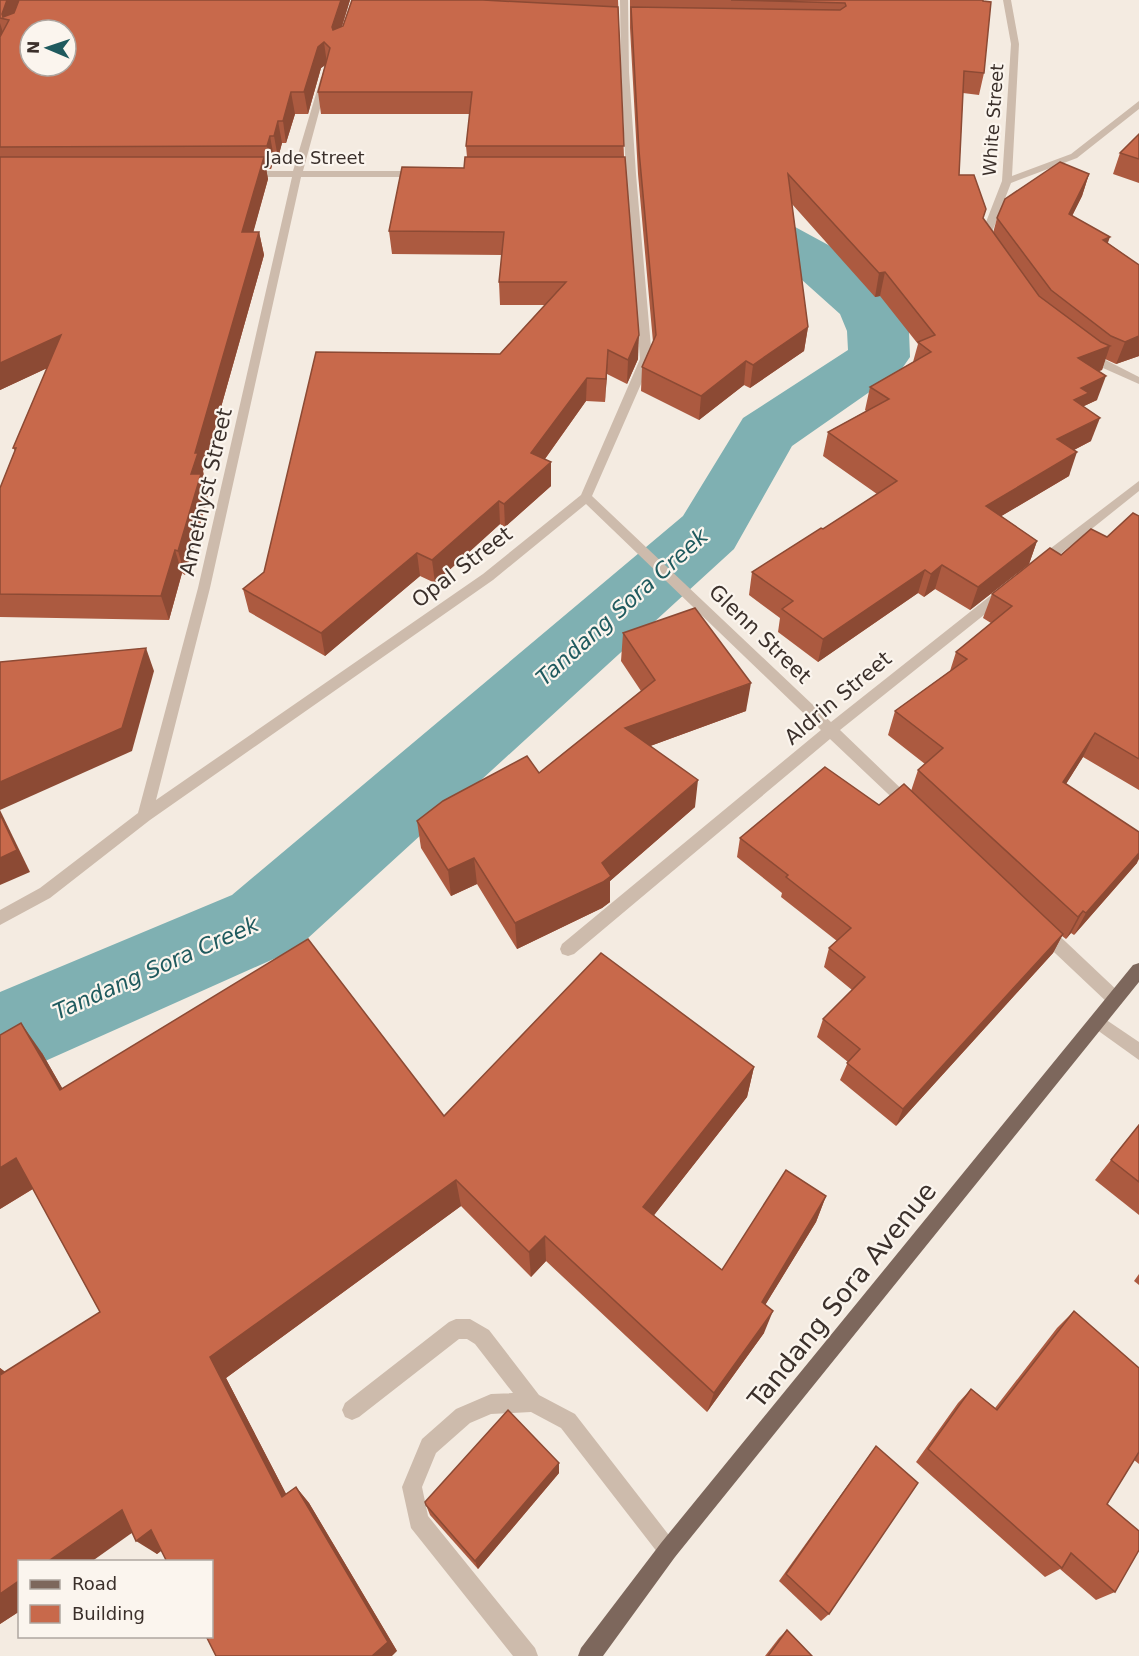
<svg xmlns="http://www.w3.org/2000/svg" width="1139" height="1656" viewBox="0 0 1139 1656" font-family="'DejaVu Sans',sans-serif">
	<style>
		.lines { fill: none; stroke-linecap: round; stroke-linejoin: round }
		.river { fill: #7fb0b2; fill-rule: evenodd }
		.minor { fill: #cdbbac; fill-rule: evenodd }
		.major { fill: #7d675c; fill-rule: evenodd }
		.wall { fill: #ac5a40 }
		.shaded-wall { fill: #8c4a34 }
		.building { fill: #c8694b; stroke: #8c4a34; stroke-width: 1.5; fill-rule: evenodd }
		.labels { text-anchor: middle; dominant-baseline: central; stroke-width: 4.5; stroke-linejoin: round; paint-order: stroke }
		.far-street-label { font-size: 18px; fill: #3b302b; stroke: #fbf5ee }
		.street-label { font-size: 21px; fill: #3b302b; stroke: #fbf5ee }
		.water-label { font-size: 22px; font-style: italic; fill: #1f5a5e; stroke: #fbf5ee }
		.near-street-label { font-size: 26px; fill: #3b302b; stroke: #fbf5ee }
	</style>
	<rect width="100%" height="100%" fill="#f4ebe1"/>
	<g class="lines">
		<!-- river -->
		<path class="river" d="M698 173 717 177 753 204 832 247 887 293 909 331 910 357 901 370 792 446 734 549 296 949 34 1066 0 1079V992L232 895 683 516 743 418 848 350 847 331 840 314 792 271 713 228 679 201 671 189 679 177Z"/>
		<!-- minor -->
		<g class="minor">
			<path d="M620 0H628L629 72 636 174 652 359 592 496 831 722 999 589H1009L1010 592 1009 595 840 730 915 802 917 806 915 810H905L830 739 574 954 568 956 562 954 560 949 562 944 821 730 586 504 493 580 150 820 50 898 0 925V910L40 888 138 813 198 588 292 177H247L242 174 247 171H293L321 77 328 79 303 171H421L426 174 421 177H301L210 588 156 800 483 574 581 495 640 359 626 174 621 72Z"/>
			<path d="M1003 0H1011L1019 44 1012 176 1071 154 1139 101V109L1077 158 1011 183 989 240 991 243 986 246 979 240 1002 181 1011 44Z"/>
			<path d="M1088 351 1139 377V384L1094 364 1083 354Z"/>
			<path d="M1139 481V491L1044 567H1034L1033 564 1034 561Z"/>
			<path d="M1043 924 1049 926 1121 994 1123 999 1121 1004 1115 1006 1109 1004 1037 936 1035 931 1037 926Z"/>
			<path d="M1099 1015 1139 1042V1060L1093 1027 1091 1022 1093 1017Z"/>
			<path d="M456 1319H470L489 1330 539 1395 575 1414 675 1543 679 1550 675 1557 668 1561 661 1557 561 1428 531 1412 491 1414 470 1423 436 1453 422 1487 428 1516 535 1648 538 1656H513L411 1528 402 1487 422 1439 456 1409 491 1394 513 1393 475 1344 467 1339H459L359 1417 352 1420 345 1417 342 1410 345 1403 449 1322Z"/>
		</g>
		<!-- major -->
		<path class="major" d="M1139 963V982L675 1557 603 1656H578L581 1648 661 1543 1133 965Z"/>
	</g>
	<!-- wall -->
	<g class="wall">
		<path d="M0 0H350L342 27 343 26 352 0H618L624 157 638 359 627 384 607 374 605 402 586 401 545 459 551 486 505 527 500 524 435 583 420 576 325 656 249 612 243 589 264 572 500 354 545 305H500L499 282 502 255 392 254 389 231 464 168 467 157 466 146 470 114H321L318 92 325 65 321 68 308 114H295L286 143H282L278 158H274L271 169H266L268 179 253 232H259L264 255 203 471 204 477 203 481 208 498 185 575 182 573 169 620 0 617V488L15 451 13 448 47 368 0 390Z"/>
		<path d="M630 0H983L984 73 979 95 963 93 959 175 983 219 993 233 997 218 1089 174 1082 196 1072 216 1108 243 1139 265V356L1116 364 1105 359 1102 370 1098 371 1097 400 1084 406V407L1091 441 1074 450 1069 476 1001 516 1037 541 1029 564 970 610 935 589 924 597 918 593 818 662 778 632 780 618 749 595 752 572 823 529 877 494 823 456 828 432 866 411 865 410 870 387 913 362 918 344 880 296 875 297 792 204 808 327 804 351 750 388 744 385 699 420 641 391 642 367 653 342 638 174 630 28Z"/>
		<path d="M1139 134V183L1113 174 1120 153Z"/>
		<path d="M1139 516V790L1083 757 1066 784 1137 863 1074 935 1071 933 1066 939 1062 936 1053 953 896 1126 840 1080 848 1062 817 1037 823 1019 852 990 824 967 829 948 837 941 781 897 782 893 737 857 740 838 879 805 911 791 918 770 925 764 888 735 895 711 950 671 956 652 991 623 983 618 992 594 1061 555 1107 537Z"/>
		<path d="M623 633 746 711 650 746 695 807 610 881V902L602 908 517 949 477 884 451 896 421 848 417 821 539 773 641 691 621 661Z"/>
		<path d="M42 1053 62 1088 444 1116 754 1067 747 1097 654 1215 722 1270 826 1196 816 1222 765 1305 764 1333 707 1412 546 1261 531 1277 461 1206 226 1378 286 1494 296 1487 309 1503 397 1651 161 1551 157 1554 132 1533 20 1562V1611L0 1624V1368L5 1372 100 1312 33 1189 0 1209Z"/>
		<path d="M1139 1125V1215L1095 1180Z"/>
		<path d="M1139 1274V1285L1134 1281Z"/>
		<path d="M1074 1311 1139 1368V1464L1134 1460 1107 1504 1115 1592 1096 1600 1060 1569 1045 1577 916 1462 958 1403 971 1389 995 1408 1057 1328Z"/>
		<path d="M876 1446 829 1614 821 1621 779 1581Z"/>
		<path d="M559 1473 478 1569 430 1515 426 1505Z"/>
		<path d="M787 1630 812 1656H765L779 1638Z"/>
	</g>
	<!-- shaded-wall -->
	<g class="shaded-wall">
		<path d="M7 0H22L9 20 4 19 2 14Z"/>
		<path d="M341 0H350L335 48 332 27Z"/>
		<path d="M0 23 5 39 0 48Z"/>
		<path d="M324 42 327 64 321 68 308 114 304 92 318 47Z"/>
		<path d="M291 92 295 114 286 143 283 121Z"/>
		<path d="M278 121 282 143 278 158 274 136Z"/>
		<path d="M270 136 274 158 271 169 267 146Z"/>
		<path d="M264 157 268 179 247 255 242 232Z"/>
		<path d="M1089 174 1082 196 1062 236 1069 214Z"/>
		<path d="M259 232 264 255 203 471 204 477 203 481 208 498 185 575 178 551 195 453Z"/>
		<path d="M1110 237 1102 259 1103 240Z"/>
		<path d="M885 272 880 296 875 297 879 273Z"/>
		<path d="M808 327 804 351 750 388 753 365Z"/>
		<path d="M61 335 69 358 0 390V363Z"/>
		<path d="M639 335 638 359 627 384 628 360Z"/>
		<path d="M1139 336V356L1116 364 1125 342Z"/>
		<path d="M1110 346 1102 370 1070 382 1078 358Z"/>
		<path d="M608 350 607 374 605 402 606 379Z"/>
		<path d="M746 361 744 385 699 420 701 396Z"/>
		<path d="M1106 376 1097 400 1084 406 1080 416 1074 400 1081 388Z"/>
		<path d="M587 378 586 401 532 477 531 453Z"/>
		<path d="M1100 418 1091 441 1049 463 1057 439Z"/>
		<path d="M1077 452 1069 476 978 530 986 506Z"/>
		<path d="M551 462V486L505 527 504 504Z"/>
		<path d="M499 501 500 524 435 583 432 560Z"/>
		<path d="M1037 541 1029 564 970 610 978 587Z"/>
		<path d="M175 550 182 573 169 620 161 596Z"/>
		<path d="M417 553 420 576 325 656 321 633Z"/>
		<path d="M942 565 935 589 924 597 931 574Z"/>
		<path d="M925 570 918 593 818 662 823 639Z"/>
		<path d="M146 648 154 671 132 751 0 810V782Z"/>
		<path d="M751 683 746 711 623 756 625 728Z"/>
		<path d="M1095 733 1083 757 1052 806 1063 782Z"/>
		<path d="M698 780 695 807 610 881V902L602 908 517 949 515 923 602 863Z"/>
		<path d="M0 810 30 872 0 885Z"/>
		<path d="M1139 853V859L1137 863 1074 935 1086 913Z"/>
		<path d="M474 858 477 884 451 896 448 870Z"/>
		<path d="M1083 911 1071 933 1066 939 1078 917Z"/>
		<path d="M1063 934 1053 953 896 1126 903 1109Z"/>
		<path d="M21 1023 42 1053 80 1119 60 1090Z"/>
		<path d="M754 1067 747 1097 640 1233 643 1207Z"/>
		<path d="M16 1158 39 1185 0 1209V1168Z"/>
		<path d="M456 1180 461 1206 226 1378 296 1513 282 1497 210 1357Z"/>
		<path d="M826 1196 816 1222 753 1325 762 1302Z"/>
		<path d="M545 1236 546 1261 531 1277 529 1252Z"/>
		<path d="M773 1311 764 1333 707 1412 714 1393Z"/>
		<path d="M0 1368 16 1380 0 1379Z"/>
		<path d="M559 1463V1473L478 1569 475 1561Z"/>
		<path d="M296 1487 309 1503 397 1651 392 1656H372Z"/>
		<path d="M122 1510 143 1525 91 1562H47Z"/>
		<path d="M151 1530 170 1544 157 1554 136 1541Z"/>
		<path d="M20 1580V1611L0 1624V1594Z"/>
	</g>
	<!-- building -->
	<g class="building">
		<path d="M0 0H7L2 14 3 17 14 13 19 0H341L332 27 333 30 343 26 352 0H483L618 7 624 146H466L472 92H318L330 48 324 42 318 47 304 92H291L283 121H278L274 136H270L267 146 0 147V37L9 20 0 18ZM30 30H66V66H30Z"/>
		<path d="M731 0H983V1L991 2 984 73 964 71 959 175H974L986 209 983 218 1039 296 1101 342 1110 346 1078 358 1106 376 1081 388 1089 393 1074 400 1100 418 1057 439 1077 452 986 506 1037 541 978 587 942 565 931 574 925 570 823 639 782 609 793 601 752 572 821 528 823 529 897 481 828 432 889 399 870 387 931 352 918 342 935 335 885 272 879 273 788 174 808 327 753 365 746 361 701 396 642 367 656 335 639 151 631 7 840 10 846 6 845 3Z"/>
		<path d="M1139 134V159L1120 153Z"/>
		<path d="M0 157H264L242 232H259L195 453H198L191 474H201L178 551 175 550 161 596 0 594V488L16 448H13L61 335 0 363Z"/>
		<path d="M465 157H625L639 335 628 360 608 350 606 379 587 378 531 453 551 462 504 504 499 501 432 560 417 553 321 633 243 589 264 572 316 352 500 354 566 282H499L504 232 389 231 402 167 464 168Z"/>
		<path d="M1060 162 1089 174 1069 214 1110 237 1103 240 1139 265V336L1125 342 1111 336 1051 290 997 218 1005 199Z"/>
		<path d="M1133 513 1139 516V759L1095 733 1063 782 1139 832V853L1086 913 1083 911 1078 917 918 770 943 748 895 711 967 659 956 652 1012 606 992 594 1050 548 1061 555 1091 529 1107 537Z"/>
		<path d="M695 608 751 683 625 728 698 780 602 863 611 876 603 882 515 923 474 858 448 870 417 821 443 801 527 756 539 773 655 680 623 633Z"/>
		<path d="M146 648 122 728 0 782V662Z"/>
		<path d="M825 767 879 805 904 784 1063 934 903 1109 847 1063 860 1049 823 1019 865 977 829 948 851 928 786 877 788 875 740 838Z"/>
		<path d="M0 814 17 850 0 858Z"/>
		<path d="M308 939 444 1116 601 953 754 1067 643 1207 722 1270 786 1170 826 1196 762 1302 773 1311 714 1393 545 1236 529 1252 456 1180 210 1357 282 1497 296 1487 388 1642 372 1656H216L206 1636H212V1562H167L151 1530 136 1541 122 1510 47 1562H20V1580L0 1594V1375L100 1312 16 1158 0 1168V1035L21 1023 60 1090Z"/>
		<path d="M1139 1125V1182L1111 1160Z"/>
		<path d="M1074 1311 1139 1368V1452L1107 1504 1139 1531V1550L1115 1592 1071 1553 1062 1568 928 1449 971 1389 997 1410Z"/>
		<path d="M508 1410 559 1463 475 1561 426 1505 425 1502Z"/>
		<path d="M876 1446 918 1483 829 1614 786 1574Z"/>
		<path d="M787 1630 812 1656H768Z"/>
	</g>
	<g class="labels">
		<!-- far-street labels -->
		<g class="far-street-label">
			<text transform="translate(993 120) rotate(-86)">White Street</text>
			<text x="315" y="157">Jade Street</text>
		</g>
		<!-- street labels -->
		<g class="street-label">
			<text transform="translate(206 492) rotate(-77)">Amethyst Street</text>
			<text transform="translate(462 567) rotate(-37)">Opal Street</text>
			<text transform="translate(760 634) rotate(44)">Glenn Street</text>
			<text transform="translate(838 698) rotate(-40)">Aldrin Street</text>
		</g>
		<!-- water labels -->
		<g class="water-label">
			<text transform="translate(622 607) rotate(-42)">Tandang Sora Creek</text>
			<text transform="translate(156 968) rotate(-24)">Tandang Sora Creek</text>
		</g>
		<!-- near-street labels -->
		<g class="near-street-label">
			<text transform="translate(842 1295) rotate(-51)">Tandang Sora Avenue</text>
		</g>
	</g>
	<!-- legend -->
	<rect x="18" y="1560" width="195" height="78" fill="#fbf5ee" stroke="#aea6a0" stroke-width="1.5"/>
	<rect x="30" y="1580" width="30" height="9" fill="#7d675c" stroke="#aea6a0" stroke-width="1.5"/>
	<text x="72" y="1590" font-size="18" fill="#3b302b">Road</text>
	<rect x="30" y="1605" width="30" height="18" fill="#c8694b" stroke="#aea6a0" stroke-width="1.5"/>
	<text x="72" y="1620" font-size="18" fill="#3b302b">Building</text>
	<!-- north arrow -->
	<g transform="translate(48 48) rotate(272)"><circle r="28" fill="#fbf5ee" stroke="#aea6a0" stroke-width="1.5"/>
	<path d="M0-4.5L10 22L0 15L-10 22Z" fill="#1f5a5e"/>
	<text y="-9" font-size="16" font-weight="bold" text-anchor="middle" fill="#3b302b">N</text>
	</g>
</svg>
